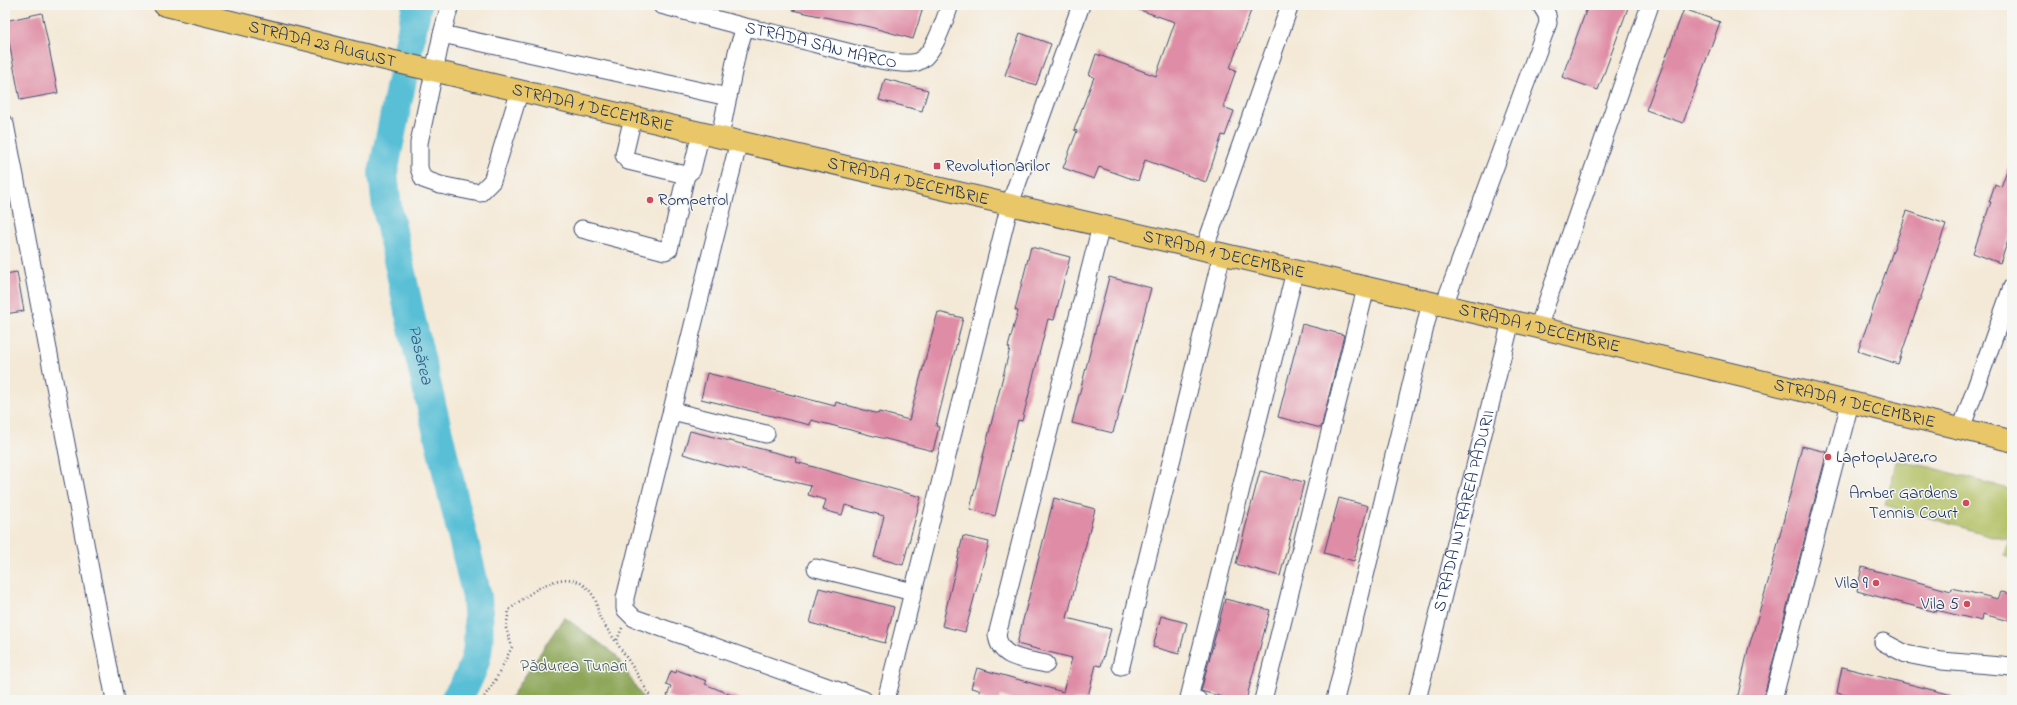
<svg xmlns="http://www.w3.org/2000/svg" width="2017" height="705" viewBox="0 0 2017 705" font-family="'Indie Flower',sans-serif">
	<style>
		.green { fill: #b2c063; stroke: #667860 }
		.forest { fill: #8da659; stroke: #546a5c }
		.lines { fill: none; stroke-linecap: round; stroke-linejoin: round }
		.river { stroke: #59bfd6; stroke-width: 30 }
		.building { fill: #df8da6 }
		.minor-casing { stroke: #3c4b70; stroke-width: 19 }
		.major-casing { stroke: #3c4b70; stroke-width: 23 }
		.path { stroke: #3c4b70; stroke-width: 2.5; stroke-dasharray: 1 3; stroke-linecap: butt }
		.minor { stroke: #fff; stroke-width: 17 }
		.major { stroke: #e9c769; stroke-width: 21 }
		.poi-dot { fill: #d1495b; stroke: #f6f6f2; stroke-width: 1.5 }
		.labels { text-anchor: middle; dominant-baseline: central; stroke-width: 3; stroke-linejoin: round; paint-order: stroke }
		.street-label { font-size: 17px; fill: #1b2f5e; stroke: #f6f6f2 }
		.poi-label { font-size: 17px; fill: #1b2f5e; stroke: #f6f6f2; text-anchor: start }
		.park-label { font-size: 17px; fill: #485a60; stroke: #f6f6f2 }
		.water-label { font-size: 18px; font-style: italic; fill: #2e5a82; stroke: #f6f6f2 }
	</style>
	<rect width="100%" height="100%" fill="#f6f6f2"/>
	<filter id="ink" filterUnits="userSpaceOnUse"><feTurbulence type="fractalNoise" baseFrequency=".025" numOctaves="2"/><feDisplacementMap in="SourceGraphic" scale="8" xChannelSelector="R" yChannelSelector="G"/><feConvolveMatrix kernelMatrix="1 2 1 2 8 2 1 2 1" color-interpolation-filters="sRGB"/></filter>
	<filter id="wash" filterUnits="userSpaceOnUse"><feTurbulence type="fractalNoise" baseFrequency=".012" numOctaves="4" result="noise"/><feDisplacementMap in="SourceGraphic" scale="16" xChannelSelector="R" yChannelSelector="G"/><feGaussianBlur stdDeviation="0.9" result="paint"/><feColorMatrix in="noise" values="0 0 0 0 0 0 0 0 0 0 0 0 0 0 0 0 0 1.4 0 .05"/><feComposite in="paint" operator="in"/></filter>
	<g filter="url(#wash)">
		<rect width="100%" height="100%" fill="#f4e9d7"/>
		<!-- green -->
		<g class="green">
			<path d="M1897 461 1930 467 2012 490V516L2006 540 1885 505Z"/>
			<path d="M2012 528V557L2005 555Z"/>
		</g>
		<!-- forest -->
		<path class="forest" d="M564 617 616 655 644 700H509Z"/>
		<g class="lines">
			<!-- river -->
			<path class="river" id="s1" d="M417 5 383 173 387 208 411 320 477 597C480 642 482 662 455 700"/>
		</g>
		<g id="blocks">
			<!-- building -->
			<g class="building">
				<path d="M793 5H924L913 39 870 27 792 10Z"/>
				<path d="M1131 5H1253L1230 68 1236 70 1223 107 1234 111 1225 136 1222 135 1206 182 1145 160 1138 181 1099 167 1094 179 1063 168 1077 131 1074 130 1094 77 1089 75 1096 54 1156 76 1175 22 1131 7Z"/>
				<path d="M1588 5H1629L1598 90 1562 77Z"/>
				<path d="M1684 9 1720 22 1683 123 1646 110Z"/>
				<path d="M42 13 58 93 20 100 5 21Z"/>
				<path d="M1020 33 1051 44 1036 85 1005 75Z"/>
				<path d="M885 79 928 90 922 111 879 100Z"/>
				<path d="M2010 162H2012V230L2000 263 1973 253 1991 202H1989L1995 184 2001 187Z"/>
				<path d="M1907 211 1946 224 1898 364 1858 351Z"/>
				<path d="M1031 247 1070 257 1054 320 1048 319 1022 421 1018 420 995 516 970 509 1010 348 1008 347 1018 311 1015 310Z"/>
				<path d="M17 272 24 311 5 314V274Z"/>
				<path d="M1109 277 1151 288 1113 433 1072 423Z"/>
				<path d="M938 312 963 318 936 426 939 427 933 451 811 420 810 425 701 399 707 373 835 406 836 402 878 414 879 412 909 420Z"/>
				<path d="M1302 324 1344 335 1321 428 1278 417Z"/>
				<path d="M690 431 797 458 796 462 921 497 903 565 874 557 884 516 845 505 842 515 823 510 826 500 808 495 811 486 721 465 683 454Z"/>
				<path d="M1802 446 1827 452 1763 700H1737L1748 650 1770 575Z"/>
				<path d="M1260 471 1304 482 1280 576 1236 564Z"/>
				<path d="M1054 498 1095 509 1067 618 1111 629 1101 666 1096 665 1087 700H1013L1000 696 999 700H987L978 697 980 690 971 688 977 668 1063 692 1072 658 1017 644Z"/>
				<path d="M1339 498 1368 506 1354 561 1324 553Z"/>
				<path d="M963 536 989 542 965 632 942 626Z"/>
				<path d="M1862 567 1951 591 1952 588 1998 599 2001 592 2012 594V622L1983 614 1982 621 1936 610V612L1857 591Z"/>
				<path d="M819 588 894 607 885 643 810 623Z"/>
				<path d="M1225 599 1270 610 1246 700H1233L1201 691Z"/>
				<path d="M1161 616 1187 623 1179 654 1153 647Z"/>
				<path d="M1842 667 1952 695 1951 700H1865L1837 693Z"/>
				<path d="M677 670 707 681 705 684 743 700H679L667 696 671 686 666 684 671 671 676 673Z"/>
			</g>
		</g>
	</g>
	<g filter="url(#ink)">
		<use href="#blocks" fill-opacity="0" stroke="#3c4b70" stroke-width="1"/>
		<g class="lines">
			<!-- minor casing -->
			<g class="minor-casing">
				<g id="minor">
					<path d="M450 5 442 34 728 97"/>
					<path d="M661 5 745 27"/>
					<path d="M442 34 419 143V168L423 179 440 185 480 193 492 181 520 90"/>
					<path d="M633 117 624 155 628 161 686 175 692 170 701 132"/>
					<path d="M5 124 115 700"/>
					<path id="s2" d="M720 136 737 52 745 27C764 31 783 35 801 40 824 45 898 69 917 62 934 56 944 21 950 5"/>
					<path d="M739 141 625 598V609L634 618 864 700"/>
					<path d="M582 229 665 251 669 249 686 175"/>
					<path d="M1204 250 1290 5"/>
					<path d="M1444 305 1548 23 1547 15 1541 5"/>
					<path d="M1538 328 1650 5"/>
					<path d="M672 411 766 434"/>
					<path d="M1961 429 2012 287"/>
					<path d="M816 568 913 592"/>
					<path d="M1883 642 1906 654 1942 661 2012 667"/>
					<path d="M1046 664C1026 659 1000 660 997 635L1101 226"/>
					<path d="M1121 666 1222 254"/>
					<path d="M886 700 1010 204 1081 5"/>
					<path d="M1198 700 1189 698 1295 271"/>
					<path d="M1263 700 1366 288"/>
					<path d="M1335 700 1431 302"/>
					<path id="s3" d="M1417 700 1511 321"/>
					<path d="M1773 700 1850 403"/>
				</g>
			</g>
			<!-- major casing -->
			<g class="major-casing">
				<g id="major">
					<path id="s4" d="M164 5 379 58 1511 321 2012 441"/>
				</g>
			</g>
			<!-- path -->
			<g class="path">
				<path d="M617 640 622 628"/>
				<path d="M482 700 496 679 512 647 506 628 509 610C532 591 571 559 594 597 598 604 597 613 601 620 619 646 637 672 652 700"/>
			</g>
			<!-- minor -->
			<use href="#minor" class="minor"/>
			<!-- major -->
			<use href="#major" class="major"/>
		</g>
	</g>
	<!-- markers -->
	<g class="poi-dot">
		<rect x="933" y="162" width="8" height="8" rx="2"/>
		<circle cx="650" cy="200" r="4"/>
		<circle cx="1828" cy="457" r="4"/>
		<circle cx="1966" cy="503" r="4"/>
		<circle cx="1876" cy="583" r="4"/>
		<circle cx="1967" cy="604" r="4"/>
	</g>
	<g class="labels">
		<!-- street labels -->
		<g class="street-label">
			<text stroke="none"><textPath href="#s4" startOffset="163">STRADA 23 AUGUST</textPath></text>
			<text stroke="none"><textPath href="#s2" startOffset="190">STRADA SAN MARCO</textPath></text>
			<text stroke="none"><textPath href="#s4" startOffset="441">STRADA 1 DECEMBRIE</textPath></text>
			<text stroke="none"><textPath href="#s4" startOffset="765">STRADA 1 DECEMBRIE</textPath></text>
			<text stroke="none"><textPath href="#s4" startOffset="1089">STRADA 1 DECEMBRIE</textPath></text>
			<text stroke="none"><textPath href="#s4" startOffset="1413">STRADA 1 DECEMBRIE</textPath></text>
			<text stroke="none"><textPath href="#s4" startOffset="1737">STRADA 1 DECEMBRIE</textPath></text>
			<text stroke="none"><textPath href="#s3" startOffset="195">STRADA INTRAREA PĂDURII</textPath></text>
		</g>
		<!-- poi labels -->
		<g class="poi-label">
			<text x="945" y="166">Revoluționarilor</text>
			<text x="658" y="200">Rompetrol</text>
			<text x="1836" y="457">LaptopWare.ro</text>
			<text x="1958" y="493" text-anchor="end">Amber Gardens<tspan x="1958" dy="20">Tennis Court</tspan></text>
			<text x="1868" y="583" text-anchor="end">Vila 9</text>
			<text x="1959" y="604" text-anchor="end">Vila 5</text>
		</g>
		<!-- park labels -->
		<g class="park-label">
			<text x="574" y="666">Pădurea Tunari</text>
		</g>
		<!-- water labels -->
		<g class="water-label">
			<text stroke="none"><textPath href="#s1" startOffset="357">Pasărea</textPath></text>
		</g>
	</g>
	<!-- margin -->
	<rect width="2017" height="705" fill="none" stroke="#f6f6f2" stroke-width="20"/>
</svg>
